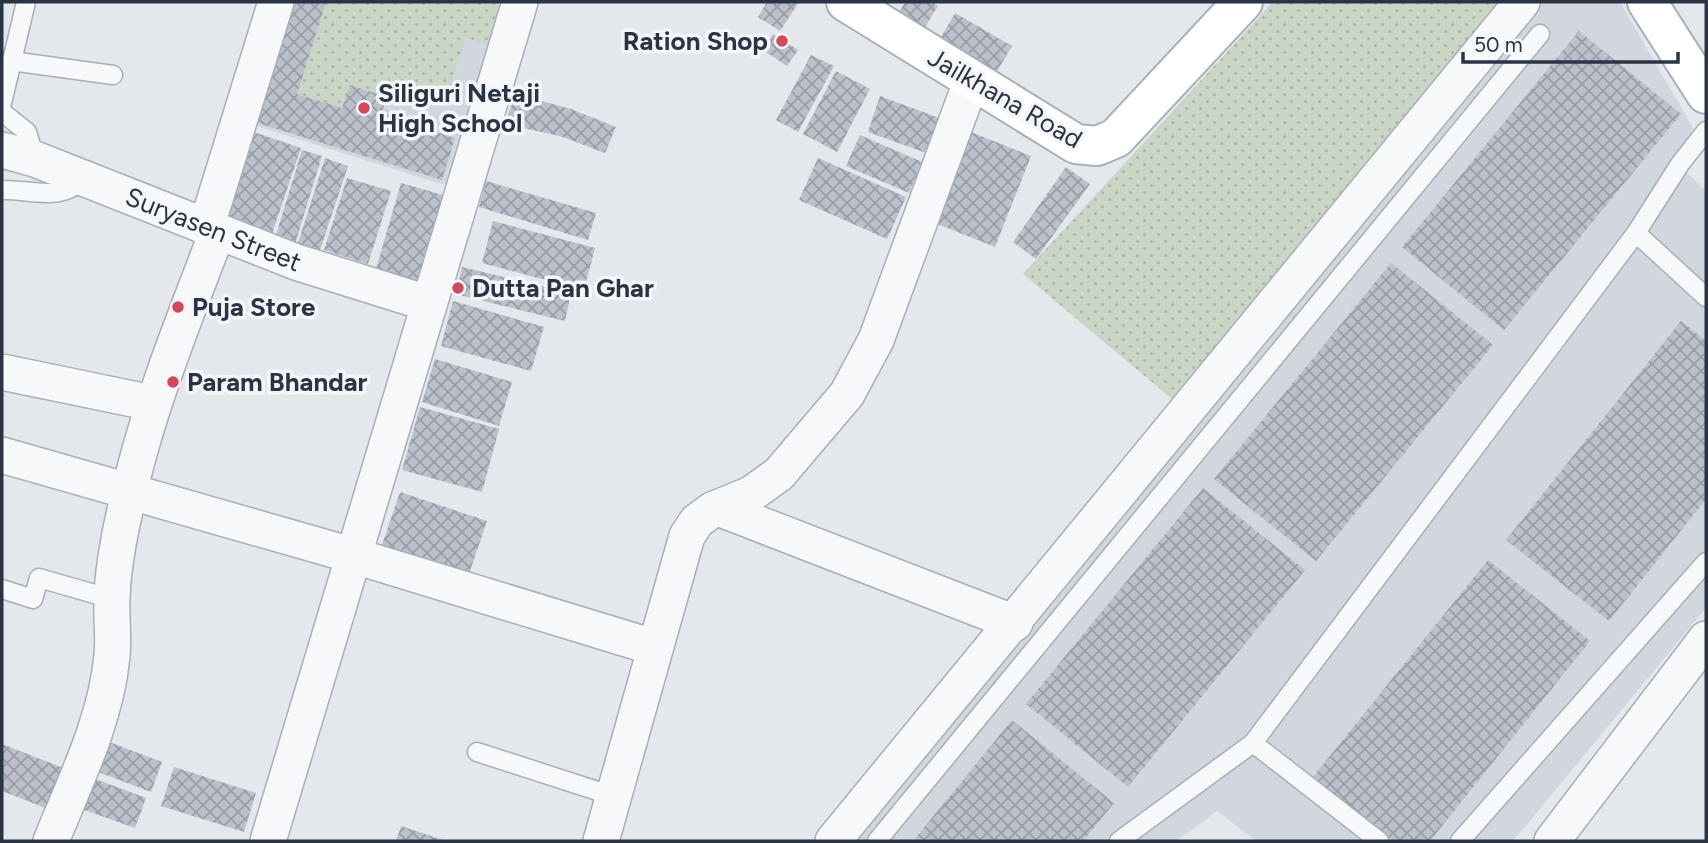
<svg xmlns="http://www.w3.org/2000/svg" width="1708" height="843" viewBox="0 0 1708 843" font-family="Figtree,sans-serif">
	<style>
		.built { fill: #d2d6de }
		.grass { fill: url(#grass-dots) }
		.building { fill: url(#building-cross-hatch) }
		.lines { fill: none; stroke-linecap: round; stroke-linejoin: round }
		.lane-casing { stroke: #a9aeb7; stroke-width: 21 }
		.street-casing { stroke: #a9aeb7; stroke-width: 38 }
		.secondary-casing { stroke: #a9aeb7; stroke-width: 42 }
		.lane { stroke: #f7f8fa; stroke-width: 18 }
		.street { stroke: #f7f8fa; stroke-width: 35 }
		.secondary { stroke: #fff; stroke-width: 38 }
		.poi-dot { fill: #d1495b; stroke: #f4f6f9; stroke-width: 2.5 }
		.labels { text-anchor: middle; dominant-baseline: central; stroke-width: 7; stroke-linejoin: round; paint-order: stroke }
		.poi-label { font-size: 26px; font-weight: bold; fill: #2b3445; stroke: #f4f6f9; text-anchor: start }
		.street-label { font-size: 26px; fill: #2b3445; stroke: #f4f6f9 }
	</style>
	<defs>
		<pattern id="grass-dots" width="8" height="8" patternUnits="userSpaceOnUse" patternTransform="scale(1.75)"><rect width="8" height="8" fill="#c9d6c5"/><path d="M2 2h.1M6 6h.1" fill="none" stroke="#adb8ab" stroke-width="1.8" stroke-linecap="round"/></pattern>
		<pattern id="building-cross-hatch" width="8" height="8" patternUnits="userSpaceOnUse" patternTransform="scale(1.75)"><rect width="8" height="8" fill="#bbc0ca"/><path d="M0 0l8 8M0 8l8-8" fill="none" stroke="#989da6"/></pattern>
	</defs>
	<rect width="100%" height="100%" fill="#e4e7ec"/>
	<!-- built -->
	<g class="built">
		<path d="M285 2H505L448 186 250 124Z"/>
		<path d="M1542 2H1620L1703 145 1685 171 1706 191V608L1513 841H1256L1217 811 1176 841H855Z"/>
	</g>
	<!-- grass -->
	<g class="grass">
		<path d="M326 2H505L492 46 466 38 445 103 391 86 387 97 350 85 342 108 297 94Z"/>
		<path d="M1273 2H1500L1172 399 1023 274Z"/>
	</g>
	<!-- building -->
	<g class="building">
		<path d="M289 2H326L297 94 342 108 350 85 387 97 383 109 394 113 392 118 455 138 442 180 254 122Z"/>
		<path d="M767 2H799L780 31 758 17Z"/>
		<path d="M905 2H932L938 6 925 27 900 11Z"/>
		<path d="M955 13 1012 46 996 73 940 39Z"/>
		<path d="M1579 31 1681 114 1504 330 1402 247Z"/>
		<path d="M773 34 798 50 787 66 763 50Z"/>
		<path d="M811 55 834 66 798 132 776 120Z"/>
		<path d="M836 71 870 89 837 152 803 134Z"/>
		<path d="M516 94 571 109 616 127 605 153 560 136 504 124Z"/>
		<path d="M880 96 939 118 926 153 868 132Z"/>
		<path d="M251 131 301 148 270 240 220 223Z"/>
		<path d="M971 132 1031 156 995 247 935 223Z"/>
		<path d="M860 135 922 162 909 193 846 166Z"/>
		<path d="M302 150 322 156 295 244 275 238Z"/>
		<path d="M325 158 348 166 320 250 298 243Z"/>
		<path d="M818 158 906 197 887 239 799 200Z"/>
		<path d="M1066 167 1090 184 1036 259 1013 242Z"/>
		<path d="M347 178 391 191 368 264 324 250Z"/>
		<path d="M486 181 596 213 588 240 479 207Z"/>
		<path d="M401 183 443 195 418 281 376 269Z"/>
		<path d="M493 221 595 248 584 290 482 263Z"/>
		<path d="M1391 263 1493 345 1316 561 1214 479Z"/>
		<path d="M462 267 571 293 565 321 456 294Z"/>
		<path d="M453 301 544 327 531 371 441 346Z"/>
		<path d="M1681 321 1706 341V499L1609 621 1506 540Z"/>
		<path d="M435 359 512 382 499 426 422 402Z"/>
		<path d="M420 407 499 429 482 492 402 470Z"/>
		<path d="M1203 488 1305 570 1128 787 1026 704Z"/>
		<path d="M400 492 487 521 469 574 382 545Z"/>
		<path d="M1488 560 1590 641 1430 841H1393L1313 777Z"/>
		<path d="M1012 720 1114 803 1083 841H913Z"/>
		<path d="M104 740 162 762 151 792 93 770Z"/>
		<path d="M2 744 71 771 56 812 2 791Z"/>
		<path d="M174 767 256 793 244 832 161 806Z"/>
		<path d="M90 777 146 798 135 828 79 808Z"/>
		<path d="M401 826 446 841H396Z"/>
	</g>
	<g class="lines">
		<!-- lane casing -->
		<g class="lane-casing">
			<g id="lane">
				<path d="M11 61 113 75"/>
				<path d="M2 103 26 2"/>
				<path d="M2 112 27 132 35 159"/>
				<path d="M2 190C30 189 63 203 83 178"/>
				<path d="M1636 233 1706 297"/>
				<path d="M2 589 33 599 39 578 112 599"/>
				<path d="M1253 743 1379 841"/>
				<path d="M477 752 613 796"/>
				<path d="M877 841 1540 34"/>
				<path d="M1119 841 1253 743 1636 233 1680 164 1706 131"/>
				<path d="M1460 841 1706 562"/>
			</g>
		</g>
		<!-- street casing -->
		<g class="street-casing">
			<g id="street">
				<path id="s1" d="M2 150 35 159 296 262 427 303"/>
				<path d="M206 228 276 2"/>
				<path d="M2 372 152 403"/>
				<path d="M2 455 355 556 653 647"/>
				<path d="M718 508 1015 623"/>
				<path d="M51 841C75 782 106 720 112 656 114 637 111 617 112 598 113 562 122 523 130 488 151 400 185 317 217 233"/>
				<path d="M268 841 520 2"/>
				<path d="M601 841 687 536 697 521 712 510 751 494 779 474 847 394 876 340 971 82"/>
				<path d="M833 841 1522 2"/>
				<path d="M1552 841 1706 639"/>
			</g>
		</g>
		<!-- secondary casing -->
		<g class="secondary-casing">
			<g id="secondary">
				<path d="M846 2 1076 144 1097 146 1116 138 1243 2"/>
				<path d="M1647 2 1706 94"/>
			</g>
		</g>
		<!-- lane -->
		<use href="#lane" class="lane"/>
		<!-- street -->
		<use href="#street" class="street"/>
		<!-- secondary -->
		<use href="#secondary" class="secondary"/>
	</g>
	<!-- markers -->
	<g class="poi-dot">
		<circle cx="782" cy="41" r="7"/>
		<circle cx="364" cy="108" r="7"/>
		<circle cx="458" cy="288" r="7"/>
		<circle cx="178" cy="307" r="7"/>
		<circle cx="173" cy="382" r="7"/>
	</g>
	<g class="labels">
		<!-- poi labels -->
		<g class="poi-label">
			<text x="768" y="41" text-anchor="end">Ration Shop</text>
			<text x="378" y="93">Siliguri Netaji<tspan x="378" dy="30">High School</tspan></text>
			<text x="472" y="288">Dutta Pan Ghar</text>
			<text x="192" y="307">Puja Store</text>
			<text x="187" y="382">Param Bhandar</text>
		</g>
		<!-- street labels -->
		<g class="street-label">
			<text transform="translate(1005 98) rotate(30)">Jailkhana Road</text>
			<text stroke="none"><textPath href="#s1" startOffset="226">Suryasen Street</textPath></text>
		</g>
	</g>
	<!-- border -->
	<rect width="1708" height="843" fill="none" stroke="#2b3445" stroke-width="7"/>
	<!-- scale -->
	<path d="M1463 52v10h215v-10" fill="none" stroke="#2b3445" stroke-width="3.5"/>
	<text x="1474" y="52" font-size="21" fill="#2b3445" stroke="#f4f6f9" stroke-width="5" paint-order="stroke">50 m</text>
</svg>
